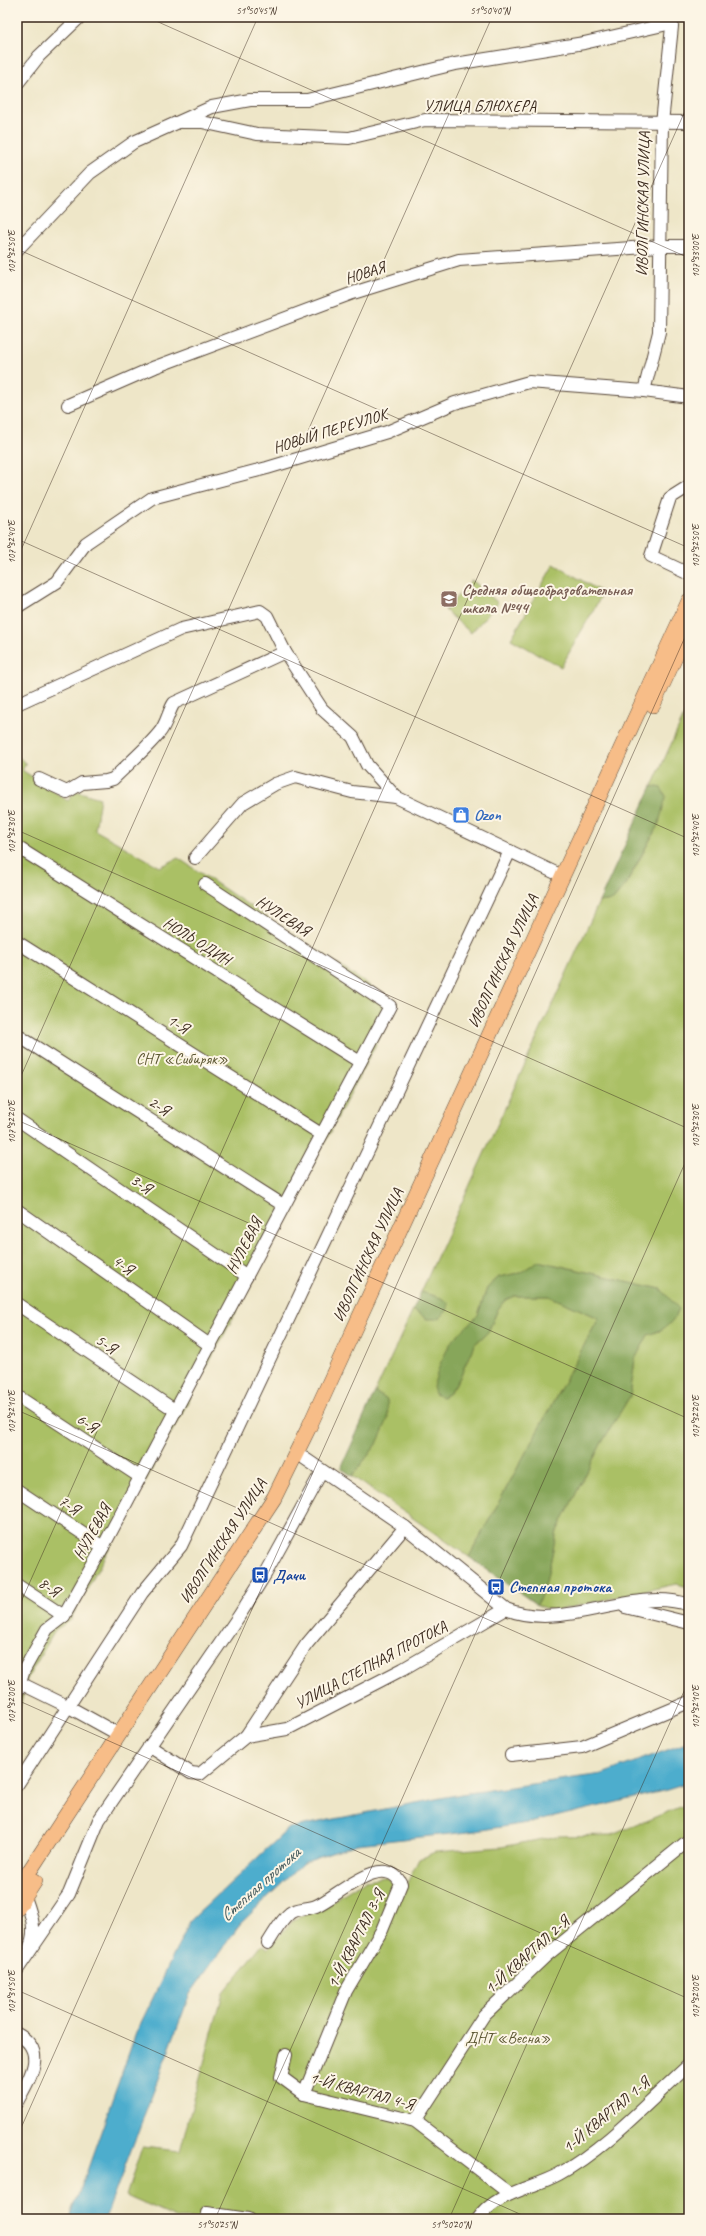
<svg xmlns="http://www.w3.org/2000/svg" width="706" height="2236" viewBox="0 0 706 2236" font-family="Caveat,sans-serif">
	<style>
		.green { fill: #aac065; stroke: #727542 }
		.forest { fill: #87a65a; stroke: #61683c }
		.water { fill: #4eadcd; stroke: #446c76 }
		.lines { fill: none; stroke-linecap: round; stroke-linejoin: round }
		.minor-casing { stroke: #564638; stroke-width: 14 }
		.major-casing { stroke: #564638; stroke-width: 16 }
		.minor { stroke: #fff; stroke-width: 12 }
		.major { stroke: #f7bd88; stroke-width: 15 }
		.ticks { fill: none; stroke: #3b2a1e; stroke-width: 1; stroke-opacity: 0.45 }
		.labels { text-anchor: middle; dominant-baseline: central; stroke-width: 4; stroke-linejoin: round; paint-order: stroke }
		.street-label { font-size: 16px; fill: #3b2a1e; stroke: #fcf5e5 }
		.education-label { font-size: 16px; font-weight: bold; fill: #785e54; stroke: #fcf5e5; text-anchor: start }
		.shop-label { font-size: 16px; font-weight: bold; fill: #366cbe; stroke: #fcf5e5; text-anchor: start }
		.park-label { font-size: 16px; fill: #5c5733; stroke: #fcf5e5 }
		.transit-label { font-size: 16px; font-weight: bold; fill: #164399; stroke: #fcf5e5; text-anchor: start }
		.water-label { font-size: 17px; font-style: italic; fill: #42585b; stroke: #fcf5e5 }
		.neatline { fill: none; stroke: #3b2a1e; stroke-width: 1.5 }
		.ticks-label { font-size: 10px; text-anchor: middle; fill: #3b2a1e }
	</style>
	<rect width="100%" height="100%" fill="#fcf5e5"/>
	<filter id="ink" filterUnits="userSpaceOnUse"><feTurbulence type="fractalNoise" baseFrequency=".025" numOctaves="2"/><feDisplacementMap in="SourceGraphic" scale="8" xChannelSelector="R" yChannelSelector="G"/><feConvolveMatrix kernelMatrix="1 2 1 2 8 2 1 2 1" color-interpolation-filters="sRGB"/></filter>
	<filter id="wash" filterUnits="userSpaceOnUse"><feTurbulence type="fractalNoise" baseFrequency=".012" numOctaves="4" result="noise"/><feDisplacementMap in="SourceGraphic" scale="16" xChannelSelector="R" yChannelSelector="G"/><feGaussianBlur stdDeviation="0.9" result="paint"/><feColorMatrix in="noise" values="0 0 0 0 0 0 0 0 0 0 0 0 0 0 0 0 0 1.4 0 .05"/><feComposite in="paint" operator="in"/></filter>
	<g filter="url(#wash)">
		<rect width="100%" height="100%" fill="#eee6c8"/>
		<!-- green -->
		<g class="green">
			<path d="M554 564 603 593 561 667 511 639Z"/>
			<path d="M472 580 498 603 471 633 445 610Z"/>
			<path d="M689 705V1587L676 1584 554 1611 537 1605 546 1582 557 1531 601 1444 630 1396 635 1359 648 1335 660 1331 661 1289 539 1261 520 1273 499 1277 487 1288 478 1315 451 1342 442 1397 449 1394 459 1379 474 1345 488 1332 498 1309 505 1300 514 1296H549L599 1318 469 1557 352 1476 377 1444 387 1400 375 1392 413 1310 427 1319 441 1298 421 1292 599 902 613 900 626 885 659 823 661 788 652 786Z"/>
			<path d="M17 755 26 764 22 770 68 801 76 791 100 798 95 830 160 867 178 858 397 1004 225 1333 70 1621 56 1629 27 1679 17 1719Z"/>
			<path d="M689 1803V2219H178L126 2196 142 2147 180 2151 223 1993 262 1945 268 1949 293 1920 319 1909 366 1880 385 1877 403 1891 419 1859 435 1852 501 1847 559 1836 612 1835Z"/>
		</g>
		<!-- forest -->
		<g class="forest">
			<path d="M652 786 661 788 666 796 659 823 626 884 613 900 599 902Z"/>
			<path d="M538 1261 661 1289 679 1309C672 1325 665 1329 648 1335L635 1359 630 1396 601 1444 557 1531 546 1582 537 1605 469 1557 599 1318 549 1296H514L505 1300 498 1309 488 1332 474 1345 459 1379 449 1394 442 1397 435 1394 433 1387 440 1364 451 1342 478 1315 487 1288 499 1277 520 1273Z"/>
			<path d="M421 1292 441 1298 449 1303 447 1311 438 1319H427L413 1310Z"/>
			<path d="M375 1392 387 1400 388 1419 377 1444 352 1476 341 1468Z"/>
		</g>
		<!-- water -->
		<path class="water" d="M689 1742V1783L667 1790 534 1822 468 1832 357 1844 303 1863 240 1924 190 1994 105 2219H70L136 2033 190 1921 289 1828 461 1794 602 1774Z"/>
	</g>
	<g filter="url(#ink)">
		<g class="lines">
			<!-- minor casing -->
			<g class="minor-casing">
				<g id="minor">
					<path d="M17 84 39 56 80 17"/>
					<path d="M182 122H202L257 134 349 138 425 120 689 122"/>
					<path d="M17 250 90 173 134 142 212 107 250 100H307L455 64 584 43 672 23"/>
					<path d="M644 391 659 332 662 123 673 17"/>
					<path d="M68 405 155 367 353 293 459 260 660 246H689"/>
					<path d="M689 486 670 498 651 556 689 574"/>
					<path d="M17 607 57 582 86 543 152 498 267 468 387 432 455 403 529 382 644 391 689 397"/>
					<path d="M17 704 181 629 260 611 267 616 285 652 322 709 353 737 367 765 396 797 562 876"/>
					<path d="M39 779 67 792 82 783 106 781 113 779C128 764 146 749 159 733 167 724 168 712 174 703L285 652"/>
					<path d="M17 847 360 1062"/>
					<path d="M195 858 243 803 275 784 295 777 352 792 396 797"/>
					<path d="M17 942 321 1134"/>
					<path d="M17 1035 283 1205"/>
					<path d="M17 1119 247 1276"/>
					<path d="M17 1210 211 1346"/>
					<path d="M17 1304 176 1411"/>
					<path d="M17 1396 140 1477"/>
					<path d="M304 1458 405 1527 506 1609C564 1633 634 1585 689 1605"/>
					<path d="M17 1490 103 1547"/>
					<path d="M17 1585 64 1616"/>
					<path d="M625 1607 689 1623"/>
					<path d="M20 1683 69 1707 118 1734"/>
					<path d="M17 1692 24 1670 47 1629 64 1616 103 1547 390 1006 205 884"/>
					<path d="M246 1736 306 1645 405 1527"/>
					<path d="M149 1746 191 1773 200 1774 246 1736 287 1729 403 1669 506 1609"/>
					<path d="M511 1755 582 1747 689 1702"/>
					<path d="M17 1785 142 1593 181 1546 510 851"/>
					<path d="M25 1897C31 1914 37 1929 30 1947"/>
					<path d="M268 1943C274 1934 281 1920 290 1913 296 1908 309 1909 316 1906 337 1897 384 1850 401 1884L382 1930 346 1991 304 2094"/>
					<path d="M17 1970 69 1894 99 1820 239 1616 266 1573 322 1471"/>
					<path d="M17 2034C49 2051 29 2079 17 2102"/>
					<path d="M286 2055 281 2077 304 2094 415 2121 510 2194"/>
					<path d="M415 2121 484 2015 547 1955 689 1840"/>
					<path d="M207 2213 248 2219"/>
					<path d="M478 2219C496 2192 532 2189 559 2174 605 2149 649 2101 689 2065"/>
				</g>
			</g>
			<!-- major casing -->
			<g class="major-casing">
				<g id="major">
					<path d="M653 705 689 627"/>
					<path d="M17 1890 274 1498 309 1427 689 601"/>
					<path d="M17 1909 35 1881"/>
				</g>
			</g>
			<!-- minor -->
			<use href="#minor" class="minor"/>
			<!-- major -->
			<use href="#major" class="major"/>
		</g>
	</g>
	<!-- ticks -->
	<path class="ticks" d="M147 17 689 258M17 33 24 17M17 249 689 548M17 539 689 839M17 559 258 17M17 830 689 1129M17 1085 492 17M17 1120 689 1419M17 1410 689 1709M17 1611 689 102M17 1700 689 1999M17 1990 531 2219M17 2137 689 628M215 2219 689 1154M449 2219 689 1680M683 2219 689 2206"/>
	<!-- icons -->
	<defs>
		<g id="school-square" transform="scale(0.9)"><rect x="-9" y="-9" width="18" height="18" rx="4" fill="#8d6e63" stroke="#fcf5e5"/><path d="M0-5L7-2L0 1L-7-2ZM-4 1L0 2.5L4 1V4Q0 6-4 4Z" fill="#fff"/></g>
		<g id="shop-square" transform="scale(0.9)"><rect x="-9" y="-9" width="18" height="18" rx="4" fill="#3f7fe0" stroke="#fcf5e5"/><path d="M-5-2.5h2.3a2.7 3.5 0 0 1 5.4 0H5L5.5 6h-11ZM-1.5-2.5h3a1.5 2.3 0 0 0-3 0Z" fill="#fff"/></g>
		<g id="bus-square" transform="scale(0.9)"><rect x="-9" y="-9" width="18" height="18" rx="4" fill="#1a4fb4" stroke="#fcf5e5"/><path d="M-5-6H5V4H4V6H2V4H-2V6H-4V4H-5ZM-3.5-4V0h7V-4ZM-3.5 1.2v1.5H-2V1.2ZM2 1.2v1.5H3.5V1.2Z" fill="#fff"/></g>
	</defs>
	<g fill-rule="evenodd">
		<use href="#school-square" x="449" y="599"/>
		<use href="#shop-square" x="461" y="815"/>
		<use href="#bus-square" x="260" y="1575"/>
		<use href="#bus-square" x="496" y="1587"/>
	</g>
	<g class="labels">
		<!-- street labels -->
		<g class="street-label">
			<text x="480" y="106">УЛИЦА БЛЮХЕРА</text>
			<text transform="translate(643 204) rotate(-89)">ИВОЛГИНСКАЯ УЛИЦА</text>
			<text transform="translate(365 273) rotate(-18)">НОВАЯ</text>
			<text transform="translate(330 431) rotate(-17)">НОВЫЙ ПЕРЕУЛОК</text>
			<text transform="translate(283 916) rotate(33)">НУЛЕВАЯ</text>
			<text transform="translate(197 941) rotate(32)">НОЛЬ ОДИН</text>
			<text transform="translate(503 961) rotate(-65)">ИВОЛГИНСКАЯ УЛИЦА</text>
			<text transform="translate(178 1024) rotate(32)">1-Я</text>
			<text transform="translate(159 1106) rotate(33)">2-Я</text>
			<text transform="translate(141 1184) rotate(34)">3-Я</text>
			<text transform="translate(244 1246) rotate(-63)">НУЛЕВАЯ</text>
			<text transform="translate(368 1255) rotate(-65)">ИВОЛГИНСКАЯ УЛИЦА</text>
			<text transform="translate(123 1265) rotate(35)">4-Я</text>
			<text transform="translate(106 1344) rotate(34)">5-Я</text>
			<text transform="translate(87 1423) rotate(33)">6-Я</text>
			<text transform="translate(69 1505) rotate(34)">7-Я</text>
			<text transform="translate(92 1532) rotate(-61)">НУЛЕВАЯ</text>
			<text transform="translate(223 1541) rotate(-57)">ИВОЛГИНСКАЯ УЛИЦА</text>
			<text transform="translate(49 1587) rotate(34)">8-Я</text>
			<text transform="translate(371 1665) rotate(-28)">УЛИЦА СТЕПНАЯ ПРОТОКА</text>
			<text transform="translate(356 1939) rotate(-63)">1-Й КВАРТАЛ 3-Я</text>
			<text transform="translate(527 1955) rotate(-42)">1-Й КВАРТАЛ 2-Я</text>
			<text transform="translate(362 2091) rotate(15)">1-Й КВАРТАЛ 4-Я</text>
			<text transform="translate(606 2115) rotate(-40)">1-Й КВАРТАЛ 1-Я</text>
		</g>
		<!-- education labels -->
		<g class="education-label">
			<text x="462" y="590">Средняя общеобразовательная<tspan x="462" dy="18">школа №44</tspan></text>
		</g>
		<!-- shop labels -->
		<g class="shop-label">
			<text x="474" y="815">Ozon</text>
		</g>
		<!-- park labels -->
		<g class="park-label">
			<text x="182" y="1059">СНТ «Сибиряк»</text>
			<text x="508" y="2038">ДНТ «Весна»</text>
		</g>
		<!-- transit labels -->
		<g class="transit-label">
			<text x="273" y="1575">Дачи</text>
			<text x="509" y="1587">Степная протока</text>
		</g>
		<!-- water labels -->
		<g class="water-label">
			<text transform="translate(260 1884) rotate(-42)">Степная протока</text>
		</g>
	</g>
	<!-- margin -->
	<rect width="706" height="2236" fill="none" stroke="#fcf5e5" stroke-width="44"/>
	<rect x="22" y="22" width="662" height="2192" class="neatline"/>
	<g class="ticks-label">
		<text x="256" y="14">51°50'45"N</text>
		<text x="490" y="14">51°50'40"N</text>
		<text transform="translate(11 252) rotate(-90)" y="4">107°32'50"E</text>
		<text transform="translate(695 256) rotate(-90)" y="4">107°33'00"E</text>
		<text transform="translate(11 542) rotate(-90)" y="4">107°32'40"E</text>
		<text transform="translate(695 546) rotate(-90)" y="4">107°32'50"E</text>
		<text transform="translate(11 832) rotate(-90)" y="4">107°32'30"E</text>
		<text transform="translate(695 836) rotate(-90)" y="4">107°32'40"E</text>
		<text transform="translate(11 1122) rotate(-90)" y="4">107°32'20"E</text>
		<text transform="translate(695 1126) rotate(-90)" y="4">107°32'30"E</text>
		<text transform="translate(11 1412) rotate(-90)" y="4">107°32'10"E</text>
		<text transform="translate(695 1417) rotate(-90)" y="4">107°32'20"E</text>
		<text transform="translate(11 1702) rotate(-90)" y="4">107°32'00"E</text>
		<text transform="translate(695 1707) rotate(-90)" y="4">107°32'10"E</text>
		<text transform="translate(11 1992) rotate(-90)" y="4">107°31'50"E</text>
		<text transform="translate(695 1997) rotate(-90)" y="4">107°32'00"E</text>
		<text x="217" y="2228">51°50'25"N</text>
		<text x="451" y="2228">51°50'20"N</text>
	</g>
</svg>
